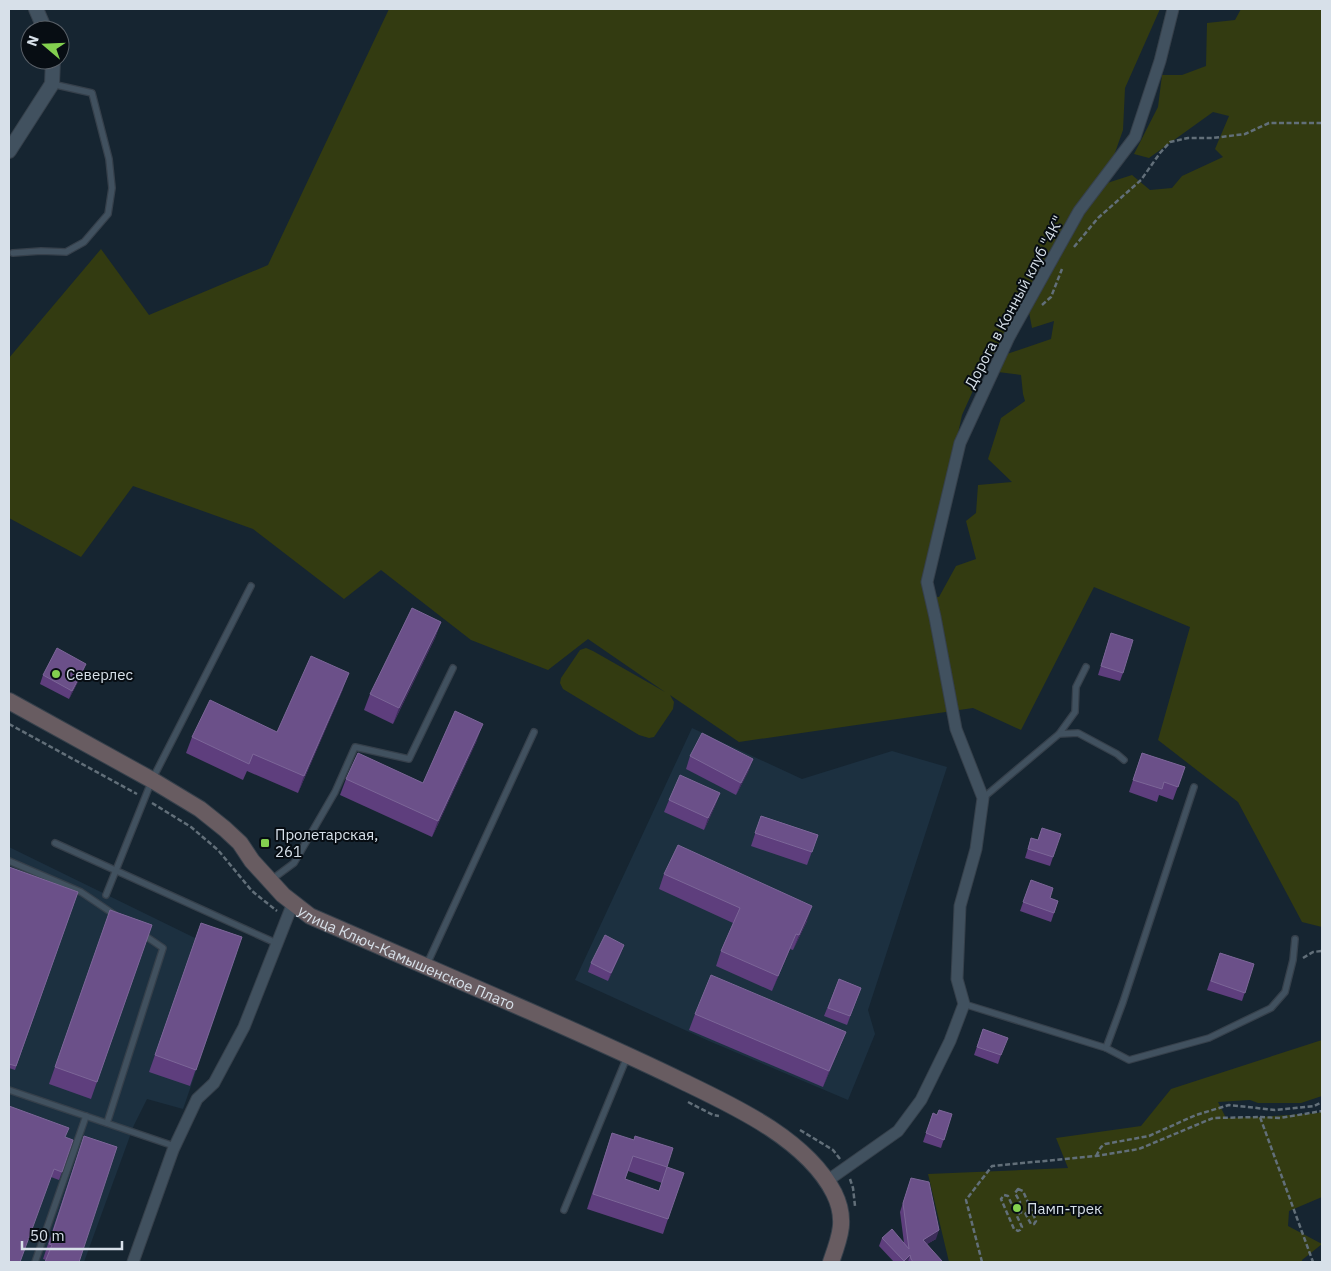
<svg xmlns="http://www.w3.org/2000/svg" width="1331" height="1271" viewBox="0 0 1331 1271" font-family="'IBM Plex Sans',sans-serif">
	<style>
		.built { fill: #1c3040 }
		.green { fill: #333b11; fill-rule: evenodd }
		.lines { fill: none; stroke-linecap: round; stroke-linejoin: round }
		.service-casing { stroke: #36404b; stroke-width: 8 }
		.minor-casing { stroke: #36404b; stroke-width: 13 }
		.tertiary-casing { stroke: #36404b; stroke-width: 16 }
		.secondary-casing { stroke: #36404b; stroke-width: 18 }
		.path { stroke: #626f79; stroke-width: 2.5; stroke-dasharray: 5 2.5; stroke-linecap: butt }
		.service { stroke: #41515f; stroke-width: 5.5 }
		.minor { stroke: #41515f; stroke-width: 11 }
		.tertiary { stroke: #41515f; stroke-width: 14 }
		.secondary { stroke: #685c61; stroke-width: 16 }
		.wall { fill: #5e3e7d; fill-rule: evenodd }
		.shaded-wall { fill: #3c2d5a }
		.building { fill: #6b5089; stroke: #7c6698; fill-rule: evenodd }
		.poi-dot { fill: #83d04f; stroke: #070d13; stroke-width: 2 }
		.labels { text-anchor: middle; dominant-baseline: central; stroke-width: 4; stroke-linejoin: round; paint-order: stroke }
		.street-label { font-size: 15px; fill: #d7e0e9; stroke: #070d13 }
		.poi-label { font-size: 15px; fill: #d7e0e9; stroke: #070d13; text-anchor: start }
	</style>
	<rect width="100%" height="100%" fill="#162531"/>
	<!-- built -->
	<g class="built">
		<path d="M692 728 802 779 892 751 947 767 868 1010 875 1034 848 1100 709 1041 575 980Z"/>
		<path d="M9 847 197 939 237 954 183 1109 147 1099 134 1125 84 1262H9Z"/>
	</g>
	<!-- green -->
	<g class="green">
		<path d="M389 9H1160L1125 88 1123 130 1104 184 1132 175 1150 190 1172 188 1182 176 1223 157 1215 149 1229 116 1213 112 1149 158 1134 154 1158 107 1162 75H1182L1206 66 1207 23 1235 20 1241 9H1322V927L1302 922 1238 802 1158 740 1190 627 1094 587 1021 730 973 708 739 742 670 695 674 702 673 709 654 737 649 738 639 735 563 689 560 683 561 678 580 650 586 648 593 651 665 692 588 639 548 670 471 640 381 570 344 599 253 529 133 486 81 557 9 518V358L101 249 149 315 268 265ZM1029 312 1032 328 1054 321 1051 339 995 358 998 372 1021 375 1023 394 1025 401 1001 418 988 459 1012 482 978 485 976 513 966 521 976 559 956 566 939 597 923 595 962 415 985 364Z"/>
		<path d="M1322 1040V1096L1301 1103H1258L1250 1100 1218 1102 1226 1118 1260 1117 1318 1113 1322 1111V1197L1289 1211 1288 1226 1322 1244 1302 1260V1262H949L928 1174 1068 1168 1056 1138 1141 1126 1171 1089Z"/>
	</g>
	<g class="lines">
		<!-- service casing -->
		<g class="service-casing">
			<g id="service">
				<path d="M13 253 41 251 66 252 84 242 108 214 112 188 109 159 92 93 52 84"/>
				<path d="M1059 734 1075 712 1076 687 1086 667"/>
				<path d="M983 798 1059 734 1078 733 1117 754 1124 760"/>
				<path d="M55 843 276 943"/>
				<path d="M9 861 81 892 115 915"/>
				<path d="M271 880 294 863 335 792 355 747 409 759 453 668"/>
				<path d="M106 895 152 780 251 586"/>
				<path d="M427 964 534 732"/>
				<path d="M964 1004 1106 1048 1123 1002 1194 787"/>
				<path d="M1106 1048 1129 1060 1209 1038 1271 1008 1285 992 1293 960 1295 939"/>
				<path d="M9 1090 174 1146"/>
				<path d="M107 1123 163 948 141 933"/>
				<path d="M564 1210 627 1057"/>
				<path d="M35 1262 86 1116"/>
			</g>
		</g>
		<!-- minor casing -->
		<g class="minor-casing">
			<g id="minor">
				<path d="M827 1181 898 1131 921 1100 950 1041 964 1004 957 979 960 906 976 849 983 798 956 729 935 617 927 582 960 443 1009 337 1079 211 1135 137 1160 61 1173 9"/>
				<path d="M133 1262 173 1150 197 1099 214 1083 244 1027 293 903"/>
			</g>
		</g>
		<!-- tertiary casing -->
		<g class="tertiary-casing">
			<g id="tertiary">
				<path d="M36 9 45 30"/>
				<path d="M9 151 52 84 53 60"/>
			</g>
		</g>
		<!-- secondary casing -->
		<g class="secondary-casing">
			<g id="secondary">
				<path id="s1" d="M9 701 152 780 200 809 225 829 240 843 252 861 283 895 310 916C383 948 456 980 529 1011 581 1034 633 1057 684 1082 736 1107 807 1140 834 1193 847 1219 840 1237 831 1262"/>
			</g>
		</g>
		<!-- path -->
		<g class="path">
			<path d="M1074 247 1098 218 1141 180 1160 153 1170 142 1188 138H1213L1245 134 1269 123H1322"/>
			<path d="M1042 305 1051 297 1062 269"/>
			<path d="M9 724 137 794"/>
			<path d="M152 803 191 827 218 850 252 891 277 911"/>
			<path d="M1303 958 1313 952 1322 951"/>
			<path d="M688 1102 713 1115 719 1116"/>
			<path d="M1260 1117 1280 1118 1322 1111"/>
			<path d="M800 1130 833 1150 840 1159"/>
			<path d="M1096 1156 1101 1147 1105 1144 1149 1136 1196 1115 1229 1105 1275 1110 1314 1106 1322 1102"/>
			<path d="M850 1179 853 1188 855 1206"/>
			<path d="M1018 1189 1023 1191 1036 1221 1034 1224H1031L1025 1213 1020 1212 1017 1216 1022 1227 1020 1230 1018 1231 1014 1229 1001 1199 1004 1195 1008 1196 1013 1207H1018L1020 1202 1015 1193Z"/>
			<path d="M982 1262 966 1200 992 1166 1096 1156 1139 1149 1213 1118 1260 1117 1313 1262"/>
		</g>
		<!-- service -->
		<use href="#service" class="service"/>
		<!-- minor -->
		<use href="#minor" class="minor"/>
		<!-- tertiary -->
		<use href="#tertiary" class="tertiary"/>
		<!-- secondary -->
		<use href="#secondary" class="secondary"/>
	</g>
	<!-- wall -->
	<g class="wall">
		<path d="M441 622 435 638 393 724 364 710 370 694Z"/>
		<path d="M1111 633 1123 673 1120 681 1098 675Z"/>
		<path d="M83 672 69 699 40 684 43 675Z"/>
		<path d="M343 689 298 793 247 771 243 780 186 753 192 737 277 732Z"/>
		<path d="M477 740 432 837 340 795 346 779 423 783Z"/>
		<path d="M1142 753 1185 767 1173 800 1159 795 1157 802 1129 792Z"/>
		<path d="M690 756 753 759 748 772 736 795 686 769Z"/>
		<path d="M720 793 715 806 704 830 664 812 669 800Z"/>
		<path d="M761 816 818 835 807 865 751 846Z"/>
		<path d="M1031 838 1053 857 1050 866 1025 858Z"/>
		<path d="M9 867 78 892 15 1070 9 1068Z"/>
		<path d="M664 874 807 921 793 950 790 949 772 991 716 966 721 951 733 923 659 889Z"/>
		<path d="M1031 880 1050 898 1058 901 1051 922 1020 911Z"/>
		<path d="M110 910 152 925 91 1099 49 1084Z"/>
		<path d="M201 923 242 937 190 1086 149 1072Z"/>
		<path d="M624 945 621 953 608 981 588 972 591 963Z"/>
		<path d="M1220 953 1254 964 1242 1001 1207 990Z"/>
		<path d="M839 979 861 988 847 1025 824 1016Z"/>
		<path d="M695 1014 846 1032 839 1049 823 1087 689 1030Z"/>
		<path d="M983 1029 1001 1055 998 1064 974 1055Z"/>
		<path d="M933 1113 937 1115 952 1114 941 1148 923 1142Z"/>
		<path d="M612 1133 667 1167 668 1219 663 1234 587 1209ZM628 1171 662 1183 659 1191 625 1179Z"/>
		<path d="M84 1136 117 1147 46 1260 43 1259Z"/>
		<path d="M65 1137 62 1172 59 1180 51 1177Z"/>
		<path d="M911 1178 936 1239 927 1244 942 1262H894L879 1246 882 1238 904 1243 900 1212Z"/>
	</g>
	<!-- shaded-wall -->
	<g class="shaded-wall">
		<path d="M441 622 435 638 393 724 399 708Z"/>
		<path d="M86 664 83 672 69 699 72 691Z"/>
		<path d="M349 673 343 689 298 793 304 776Z"/>
		<path d="M483 724 477 740 432 837 438 821Z"/>
		<path d="M753 759 748 772 736 795 741 783Z"/>
		<path d="M720 793 715 806 704 830 708 818Z"/>
		<path d="M812 906 807 921 793 950 799 935Z"/>
		<path d="M796 934 790 949 772 991 778 976Z"/>
		<path d="M624 945 621 953 608 981 611 973Z"/>
		<path d="M846 1032 839 1049 823 1087 829 1071Z"/>
		<path d="M939 1230 936 1239 920 1248 923 1240Z"/>
		<path d="M910 1255 908 1262H903Z"/>
	</g>
	<!-- building -->
	<g class="building">
		<path d="M412 608 441 622 399 708 370 694Z"/>
		<path d="M1111 633 1133 640 1123 673 1101 666Z"/>
		<path d="M57 648 86 664 72 691 43 675Z"/>
		<path d="M311 656 349 673 304 776 253 754 249 764 192 737 210 700 277 732Z"/>
		<path d="M455 711 483 724 438 821 346 779 358 753 423 783Z"/>
		<path d="M702 733 753 759 741 783 690 756Z"/>
		<path d="M1142 753 1185 767 1178 787 1164 782 1162 789 1133 780Z"/>
		<path d="M680 775 720 793 708 818 669 800Z"/>
		<path d="M761 816 818 835 812 852 755 833Z"/>
		<path d="M1042 828 1061 834 1053 857 1028 849 1031 838 1038 840Z"/>
		<path d="M678 845 812 906 799 935 796 934 778 976 721 951 740 908 664 874Z"/>
		<path d="M9 867 78 892 16 1066 9 1064Z"/>
		<path d="M1031 880 1053 888 1050 898 1058 901 1054 913 1023 902Z"/>
		<path d="M110 910 152 925 97 1082 55 1067Z"/>
		<path d="M201 923 242 937 196 1070 155 1055Z"/>
		<path d="M605 935 624 945 611 973 591 963Z"/>
		<path d="M1220 953 1254 964 1245 993 1211 981Z"/>
		<path d="M711 975 846 1032 829 1071 695 1014Z"/>
		<path d="M839 979 861 988 850 1016 828 1008Z"/>
		<path d="M983 1029 1008 1038 1001 1055 977 1047Z"/>
		<path d="M9 1106 69 1128 65 1137 73 1140 62 1172 54 1169 20 1262H9Z"/>
		<path d="M939 1110 952 1114 944 1140 926 1133 933 1113 937 1115Z"/>
		<path d="M612 1133 634 1140 635 1136 673 1148 667 1167 684 1173 668 1219 593 1194ZM633 1156 667 1167 659 1191 625 1179Z"/>
		<path d="M84 1136 117 1147 79 1262H45L52 1245 49 1244Z"/>
		<path d="M911 1178 929 1182 939 1230 923 1240 942 1261 941 1262H913L911 1259 910 1255 904 1261 882 1238 892 1229 909 1249 903 1203Z"/>
	</g>
	<!-- markers -->
	<g class="poi-dot">
		<circle cx="56" cy="674" r="5"/>
		<rect x="260" y="838" width="10" height="10" rx="2.5"/>
		<circle cx="1017" cy="1208" r="5"/>
	</g>
	<g class="labels">
		<!-- street labels -->
		<g class="street-label">
			<text transform="translate(1014 302) rotate(-62)">Дорога в Конный клуб "4К"</text>
			<text stroke="none"><textPath href="#s1" startOffset="479">улица Ключ-Камышенское Плато</textPath></text>
		</g>
		<!-- poi labels -->
		<g class="poi-label">
			<text x="66" y="674">Северлес</text>
			<text x="275" y="834">Пролетарская,<tspan x="275" dy="17">261</tspan></text>
			<text x="1027" y="1208">Памп-трек</text>
		</g>
	</g>
	<!-- border -->
	<rect width="1331" height="1271" fill="none" stroke="#d7e0e9" stroke-width="20"/>
	<!-- north arrow -->
	<g transform="translate(45 45) rotate(289)"><circle r="24" fill="#070d13" stroke="#5a6169"/>
	<path d="M0-4L9 19L0 12L-9 19Z" fill="#83d04f"/>
	<text y="-8" font-size="14" font-weight="bold" text-anchor="middle" fill="#d7e0e9">N</text>
	</g>
	<!-- scale -->
	<path d="M22 1241v8h100v-8" fill="none" stroke="#d7e0e9" stroke-width="2.5"/>
	<text x="30" y="1241" font-size="15" fill="#d7e0e9" stroke="#070d13" stroke-width="4" paint-order="stroke">50 m</text>
</svg>
